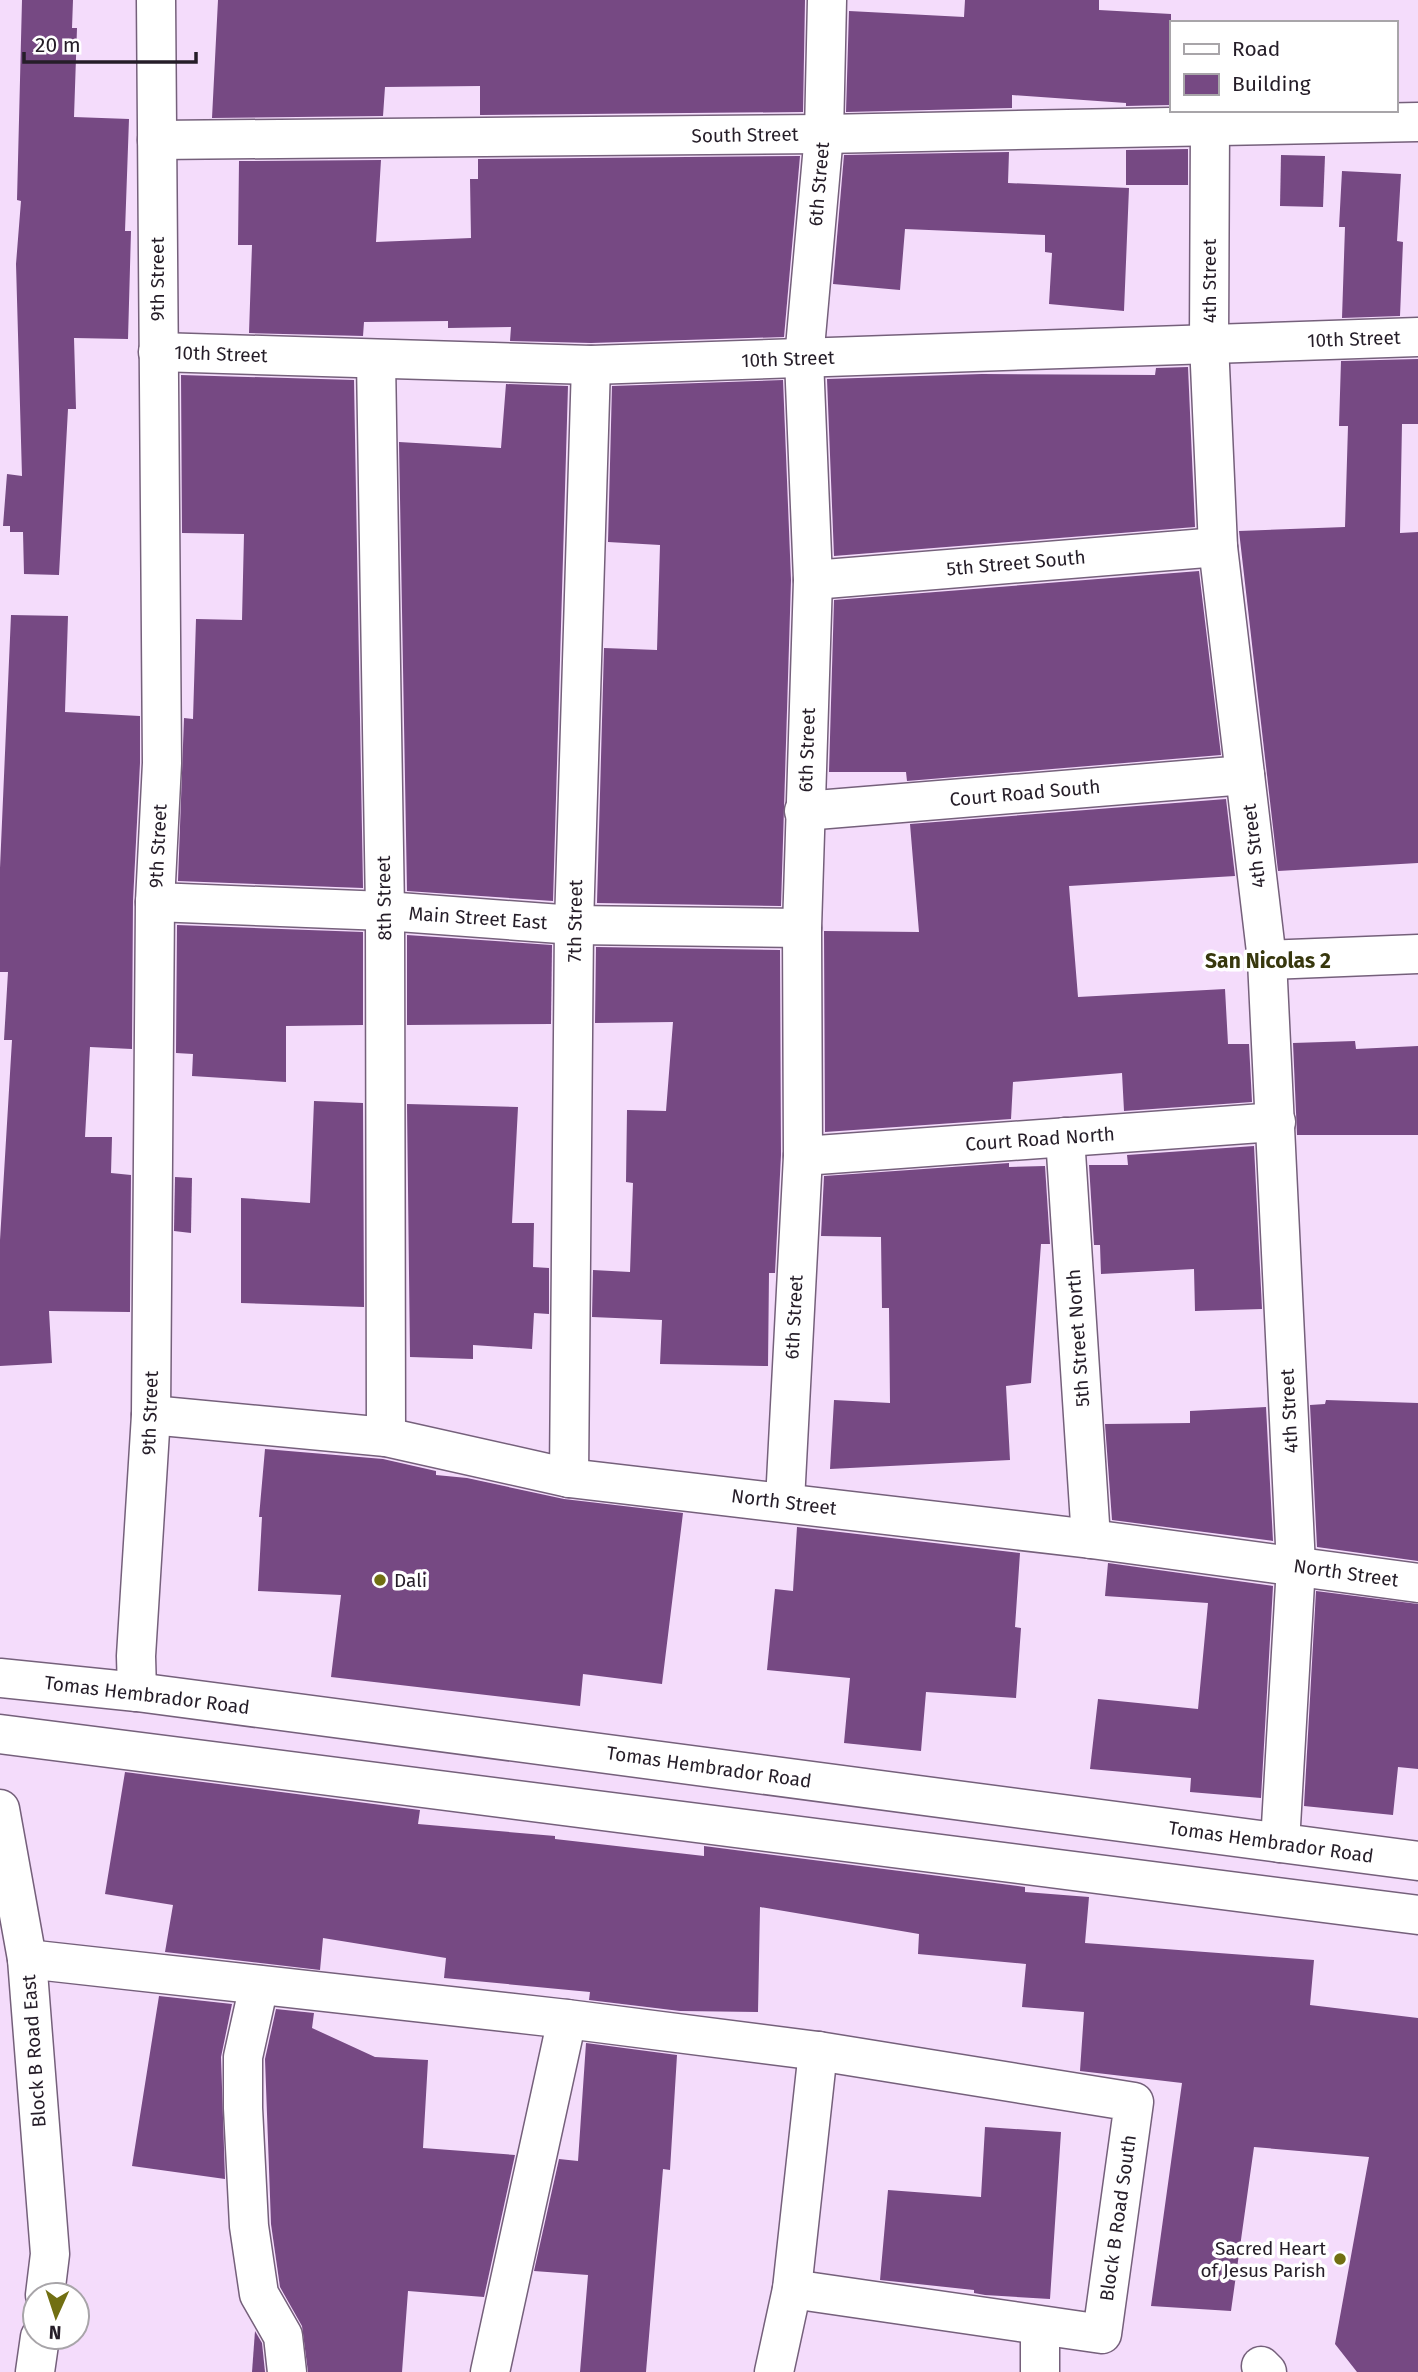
<svg xmlns="http://www.w3.org/2000/svg" width="1418" height="2372" viewBox="0 0 1418 2372" font-family="'Fira Sans',sans-serif">
	<style>
		.building { fill: #764983 }
		.lines { fill: none; stroke-linecap: round; stroke-linejoin: round }
		.minor-casing { stroke: #75607b; stroke-width: 41 }
		.minor { stroke: #fff; stroke-width: 38 }
		.poi-dot { fill: #716f12; stroke: #fff; stroke-width: 2.5 }
		.labels { text-anchor: middle; dominant-baseline: central; stroke-width: 7; stroke-linejoin: round; paint-order: stroke }
		.street-label { font-size: 19px; fill: #251d28; stroke: #fff }
		.poi-label { font-size: 19px; fill: #251d28; stroke: #fff; text-anchor: start }
		.neighbourhood-label { font-size: 21px; font-weight: bold; fill: #37370d; stroke: #fff }
	</style>
	<rect width="100%" height="100%" fill="#f4dcfb"/>
	<!-- building -->
	<g class="building">
		<path d="M22 0H73L72 28H77L74 117 129 119 125 231H131L128 339 74 338 76 409H68L59 575 24 574 23 532H10V526H3L7 474 22 476 16 264 21 201 17 200Z"/>
		<path d="M218 0H805L803 112 480 115V86L385 87 383 116 212 118Z"/>
		<path d="M965 0H1099V10L1171 14V105L1126 106V103L1012 95V108L846 112 849 11 964 17Z"/>
		<path d="M1188 149V185H1126V150Z"/>
		<path d="M1009 152 1008 183 1129 188 1124 311 1049 304 1052 253 1045 252V235L905 229 900 290 833 284 844 155Z"/>
		<path d="M1281 155 1325 156 1323 207 1280 206Z"/>
		<path d="M800 156 784 337 591 343 510 341 511 327 448 328V321L364 322 363 336 249 333 252 245H238L239 161 381 160 376 242 471 238 470 179H478V159Z"/>
		<path d="M1342 171 1401 174 1397 241 1403 242 1400 316 1342 318 1345 227H1339Z"/>
		<path d="M1418 359V424H1402L1400 533 1418 532V863L1278 871 1239 531 1345 527 1348 426H1339L1341 361Z"/>
		<path d="M1188 367 1195 527 834 556 827 379 982 374 1155 375 1156 368Z"/>
		<path d="M181 375 354 380 363 888 178 881 184 718 193 719 196 619 242 620 244 534 182 533Z"/>
		<path d="M783 380 791 580 781 906 597 903 604 648 657 650 660 545 608 542 612 386Z"/>
		<path d="M506 384 568 386 553 901 407 891 399 442 501 448Z"/>
		<path d="M1199 571 1221 755 907 781 906 772H829L834 600Z"/>
		<path d="M11 615 68 616 65 712 140 716V763L133 901 132 1049 90 1047 85 1137H112L111 1173 131 1175 130 1312 49 1311 52 1363 0 1366V1240L12 1040H4L8 972H0V868Z"/>
		<path d="M1226 799 1235 876 1069 886 1078 997 1225 989 1228 1044H1249L1252 1102 1124 1111 1122 1073 1013 1082 1011 1119 825 1132 824 931 919 932 910 824Z"/>
		<path d="M177 925 363 932V1025L286 1026V1082L192 1076 193 1054 176 1053Z"/>
		<path d="M407 935 552 945 551 1024 407 1025Z"/>
		<path d="M596 947 780 950 781 1155 775 1273H769L768 1366 660 1364 662 1320 592 1317 593 1270 630 1272 633 1183 626 1182 627 1110 666 1111 673 1022 595 1023Z"/>
		<path d="M1355 1041 1356 1049 1418 1046V1135H1297L1293 1043Z"/>
		<path d="M314 1101 363 1103 364 1307 241 1303V1198L310 1203Z"/>
		<path d="M407 1104 518 1107 512 1223H534L533 1267 549 1268V1314L534 1313 532 1349 473 1345V1359L410 1357Z"/>
		<path d="M1254 1146 1262 1309 1195 1311 1194 1269 1101 1274 1100 1245H1094L1089 1165H1128L1127 1155Z"/>
		<path d="M1009 1163V1167L1045 1166 1050 1244H1041L1031 1383 1006 1386 1010 1460 830 1469 834 1400 890 1403 889 1308H882L881 1237 821 1236 824 1176Z"/>
		<path d="M175 1177 192 1178 191 1233 174 1231Z"/>
		<path d="M1326 1400 1418 1403V1561L1317 1547 1310 1405 1325 1404Z"/>
		<path d="M1266 1407 1273 1541 1112 1520 1105 1424 1190 1423V1411Z"/>
		<path d="M265 1449 383 1459 436 1471V1475L467 1478 564 1499 683 1513 662 1684 583 1674 580 1706 331 1677 341 1595 258 1591 262 1517H259Z"/>
		<path d="M797 1527 1020 1553 1015 1627 1021 1628 1016 1698 926 1692 921 1751 844 1743 850 1678 767 1670 775 1589 793 1591Z"/>
		<path d="M1108 1563 1273 1586 1261 1798 1190 1792 1191 1778 1090 1769 1098 1699 1198 1709 1208 1603 1105 1596Z"/>
		<path d="M1316 1591 1418 1604V1769L1398 1767 1393 1815 1304 1806Z"/>
		<path d="M125 1772 420 1810 418 1824 555 1836V1839L704 1856V1846L1025 1887V1892L1089 1897 1085 1943 1314 1960 1310 2005 1418 2018V2372H1357L1335 2344 1369 2157 1254 2147 1231 2311 1151 2306 1182 2083 1080 2071 1084 2012 1022 2007 1026 1964 918 1954 919 1934 760 1907 758 2012 680 2011 589 2000 590 1992 444 1978 446 1958 323 1938 320 1970 165 1952 173 1905 105 1894Z"/>
		<path d="M159 1996 232 2004 221 2057 225 2179 132 2166Z"/>
		<path d="M276 2009 314 2013 312 2028 375 2057 428 2060 423 2148 515 2155 484 2297 408 2291 402 2372H308L302 2326 280 2287 271 2224 265 2059Z"/>
		<path d="M586 2043 677 2055 670 2170 663 2169 646 2372H580L588 2275 534 2271 559 2159 578 2161Z"/>
		<path d="M985 2127 1061 2132 1050 2299 985 2295 974 2293V2290L880 2280 888 2190 981 2197Z"/>
		<path d="M255 2331 262 2343 265 2372H252Z"/>
	</g>
	<g class="lines">
		<!-- minor casing -->
		<g class="minor-casing">
			<g id="minor">
				<path d="M1210 126 1209 343 1218 547 1267 960 1296 1566 1280 1843"/>
				<path d="M157 140 824 134 1418 122"/>
				<path d="M158 352 591 365 1418 337"/>
				<path d="M376 360 385 911 386 1437"/>
				<path d="M813 580 1218 547"/>
				<path d="M804 811 1245 775"/>
				<path d="M155 902 385 911 574 925 802 928"/>
				<path d="M1267 960 1418 954"/>
				<path d="M1065 1137 1091 1539"/>
				<path d="M803 1156 1276 1122"/>
				<path d="M151 1415 386 1437 569 1478 1091 1539 1418 1583"/>
				<path d="M569 1478 574 925 591 365"/>
				<path d="M785 1501 803 1156 802 928 813 580 804 359 824 134 827 0"/>
				<path d="M0 1678 137 1692 1418 1861"/>
				<path d="M137 1692 136 1656 151 1415 155 902 162 763 156 0"/>
				<path d="M0 1734 1418 1915"/>
				<path d="M0 1809 27 1959 50 2254 45 2295"/>
				<path d="M27 1959 567 2019 818 2051 1134 2102 1102 2334 792 2289"/>
				<path d="M259 1985 243 2057V2108L249 2226 259 2294 283 2336 287 2372"/>
				<path d="M1040 2326V2372"/>
				<path d="M1261 2366 1267 2372"/>
				<path d="M35 2372 40 2337"/>
				<path d="M490 2372 567 2019"/>
				<path d="M774 2372 792 2289 818 2051"/>
			</g>
		</g>
		<!-- minor -->
		<use href="#minor" class="minor"/>
	</g>
	<!-- markers -->
	<g class="poi-dot">
		<circle cx="380" cy="1580" r="7"/>
		<circle cx="1340" cy="2259" r="7"/>
	</g>
	<g class="labels">
		<!-- street labels -->
		<g class="street-label">
			<text transform="translate(745 135) rotate(-1)">South Street</text>
			<text transform="translate(819 184) rotate(-85)">6th Street</text>
			<text transform="translate(157 279) rotate(-90)">9th Street</text>
			<text transform="translate(1209 281) rotate(-90)">4th Street</text>
			<text transform="translate(1354 339) rotate(-2)">10th Street</text>
			<text transform="translate(221 354) rotate(2)">10th Street</text>
			<text transform="translate(788 359) rotate(-2)">10th Street</text>
			<text transform="translate(1016 563) rotate(-5)">5th Street South</text>
			<text transform="translate(807 750) rotate(-88)">6th Street</text>
			<text transform="translate(1025 793) rotate(-5)">Court Road South</text>
			<text transform="translate(158 846) rotate(-87)">9th Street</text>
			<text transform="translate(1254 846) rotate(-97)">4th Street</text>
			<text transform="translate(384 898) rotate(-91)">8th Street</text>
			<text transform="translate(478 918) rotate(4)">Main Street East</text>
			<text transform="translate(575 921) rotate(-89)">7th Street</text>
			<text transform="translate(1040 1139) rotate(-4)">Court Road North</text>
			<text transform="translate(794 1317) rotate(-87)">6th Street</text>
			<text transform="translate(1078 1338) rotate(-94)">5th Street North</text>
			<text transform="translate(1289 1411) rotate(-93)">4th Street</text>
			<text transform="translate(150 1413) rotate(-88)">9th Street</text>
			<text transform="translate(784 1502) rotate(7)">North Street</text>
			<text transform="translate(1346 1573) rotate(8)">North Street</text>
			<text transform="translate(147 1695) rotate(7)">Tomas Hembrador Road</text>
			<text transform="translate(709 1767) rotate(8)">Tomas Hembrador Road</text>
			<text transform="translate(1271 1842) rotate(8)">Tomas Hembrador Road</text>
			<text transform="translate(34 2051) rotate(-94)">Block B Road East</text>
			<text transform="translate(1118 2218) rotate(-82)">Block B Road South</text>
		</g>
		<!-- poi labels -->
		<g class="poi-label">
			<text x="394" y="1580">Dali</text>
			<text x="1326" y="2248" text-anchor="end">Sacred Heart<tspan x="1326" dy="22">of Jesus Parish</tspan></text>
		</g>
		<!-- neighbourhood labels -->
		<g class="neighbourhood-label">
			<text x="1268" y="961">San Nicolas 2</text>
		</g>
	</g>
	<!-- legend -->
	<rect x="1170" y="21" width="228" height="91" fill="#ffffff" stroke="#a8a5a9" stroke-width="2"/>
	<rect x="1184" y="44" width="35" height="10" fill="#ffffff" stroke="#a8a5a9" stroke-width="2"/>
	<text x="1232" y="56" font-size="21" fill="#251d28">Road</text>
	<rect x="1184" y="74" width="35" height="21" fill="#764983" stroke="#a8a5a9" stroke-width="2"/>
	<text x="1232" y="91" font-size="21" fill="#251d28">Building</text>
	<!-- north arrow -->
	<g transform="translate(56 2316) rotate(183)"><circle r="33" fill="#ffffff" stroke="#a8a5a9" stroke-width="2"/>
	<path d="M0-5L12 26L0 18L-12 26Z" fill="#716f12"/>
	<text y="-10" font-size="19" font-weight="bold" text-anchor="middle" fill="#251d28">N</text>
	</g>
	<!-- scale -->
	<path d="M24 52v10h172v-10" fill="none" stroke="#251d28" stroke-width="3.5"/>
	<text x="35" y="52" font-size="21" fill="#251d28" stroke="#ffffff" stroke-width="5" paint-order="stroke">20 m</text>
</svg>
